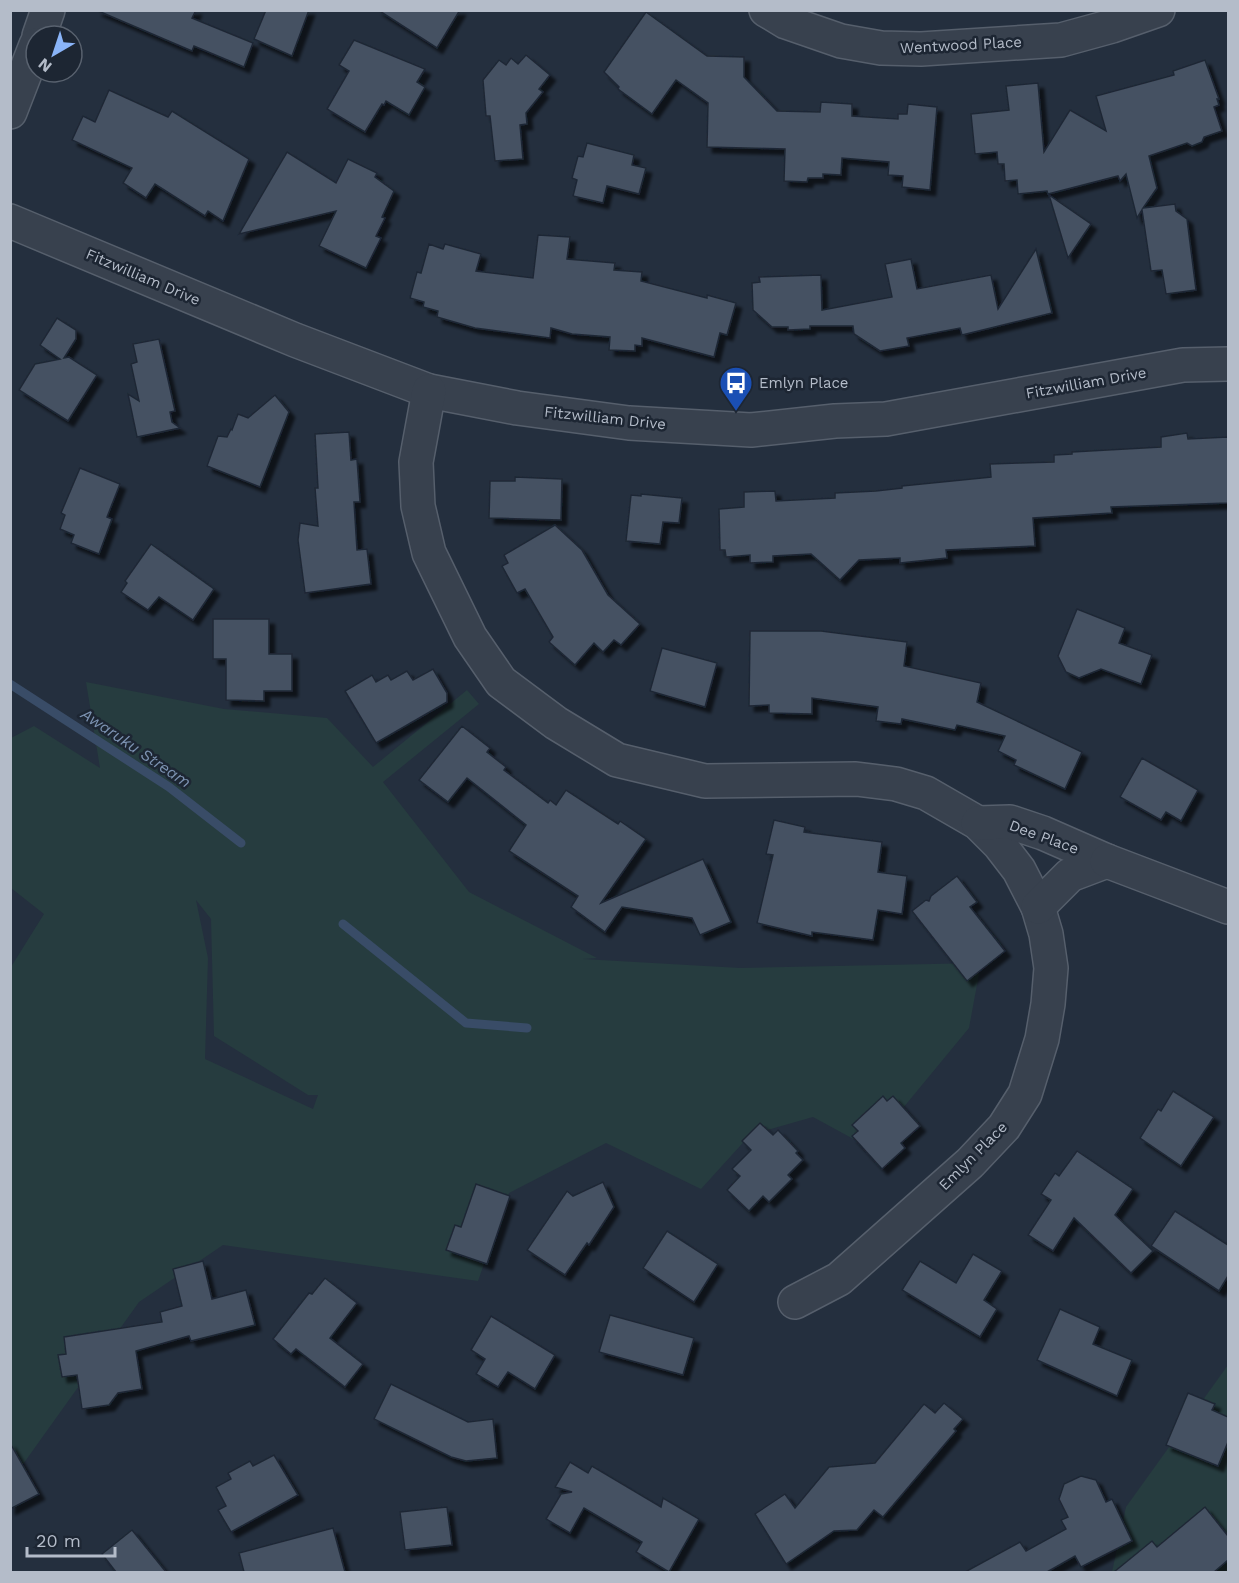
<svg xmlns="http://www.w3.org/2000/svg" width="1239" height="1583" viewBox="0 0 1239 1583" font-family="'Work Sans',sans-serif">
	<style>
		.green { fill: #263c3f; fill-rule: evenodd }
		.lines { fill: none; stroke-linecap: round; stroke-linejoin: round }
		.stream { stroke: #394c67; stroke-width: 9 }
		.building { fill: #455162; stroke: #1f2835; stroke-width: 1.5; filter: url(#shadow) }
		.minor-casing { stroke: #565f6c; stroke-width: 36 }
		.minor { stroke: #38414e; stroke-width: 33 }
		.labels { text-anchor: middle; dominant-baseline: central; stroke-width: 5; stroke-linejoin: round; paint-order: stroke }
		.street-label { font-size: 15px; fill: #b4bcc9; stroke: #1d2633 }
		.poi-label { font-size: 15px; fill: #b4bcc9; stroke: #1d2633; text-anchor: start }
		.water-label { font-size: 16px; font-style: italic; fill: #7c92b1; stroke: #1d2633 }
	</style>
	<defs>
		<filter id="shadow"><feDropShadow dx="5.5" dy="5.5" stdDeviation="1.5" flood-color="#0009"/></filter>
	</defs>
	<rect width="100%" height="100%" fill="#242f3e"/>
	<!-- green -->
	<g class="green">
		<path d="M86 682 224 709 327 718 373 767 467 690 479 704 383 782 469 892 597 958 583 959 740 968 981 963 969 1028 870 1148 813 1117 750 1135 701 1189 606 1143 509 1193 478 1281 223 1245 139 1302 11 1481V967L44 914 11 888V738L34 726 100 768ZM196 900 211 919 214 1036 308 1095H318L313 1109 205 1059 208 958Z"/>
		<path d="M1228 1365V1572H1112L1126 1507Z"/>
	</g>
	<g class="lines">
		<!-- stream -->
		<g class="stream">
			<path d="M10 684 169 787 241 843"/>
			<path d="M343 924 466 1023 527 1028"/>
		</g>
	</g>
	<!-- building -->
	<g class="building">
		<path d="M96 10H196L192 18 253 43 244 67 194 46 192 51Z"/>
		<path d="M266 10H309L292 56 254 39Z"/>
		<path d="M378 10H460L437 48Z"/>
		<path d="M646 12 707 56 744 57V77L777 111 820 112 821 102 852 104V116L898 119V114H907L908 104 937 107 930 190 902 187 903 176 888 175 889 162 842 158 841 175 823 174V178H808L807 182 784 181 785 149 707 147 708 103 676 80 652 114 618 89 619 87 604 72Z"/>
		<path d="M354 40 425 69 417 82 425 87 409 115 386 101 384 105 382 104 365 132 327 109 349 71 339 65Z"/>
		<path d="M526 55 550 75 539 89 543 92 526 113 527 124 520 125 523 159 495 161 490 116H486L483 80 499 60 506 65 511 58 518 64Z"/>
		<path d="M1205 60 1219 99H1217L1219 105 1214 107 1222 131 1204 137 1202 142 1192 146 1187 143 1149 156 1157 188 1143 208 1175 204 1176 211 1187 219 1196 290 1166 294 1162 270 1151 271 1142 210 1137 218 1126 174 1120 181 1118 176 1048 194 1047 191 1018 194 1017 180 1005 181 1004 164H998L997 152 975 154 971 114 1009 110 1006 86 1038 83 1044 152 1070 110 1106 131 1096 96 1174 75 1173 71Z"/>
		<path d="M109 90 168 117 172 111 249 159 223 221 208 211 205 216 155 184 146 198 123 183 132 168 72 140 83 116 95 122Z"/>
		<path d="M587 143 634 155 632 165 646 168 639 194 607 186 603 203 573 196 577 180 572 178 578 156 583 157Z"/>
		<path d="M287 152 336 183 348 159 377 173 375 177 394 191 382 217 385 218 376 236 381 238 366 268 319 246 336 211 239 234Z"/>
		<path d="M1049 195 1091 224 1068 258Z"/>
		<path d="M538 235 570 237 567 259 615 263 614 270 642 272 641 281 707 298V295L736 303 727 335 720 333 714 357 642 338V346L635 345V351L609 350 610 337 572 334 551 328 550 338 475 328 437 317 438 311 423 307 424 302 410 298 417 272 421 273 429 244 443 249 445 244 481 254 476 271 533 278Z"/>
		<path d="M1036 249 1052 313 962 335 960 328 907 338 909 346 880 351 854 334 853 326H810V329L788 330V327H772L753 310 752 283 760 282 759 277 821 275 822 310 892 297 885 264 911 259 917 289 991 275 998 309Z"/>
		<path d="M57 318 76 330V339L64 358 69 357 97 375 68 421 19 390 35 364 60 359 40 345Z"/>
		<path d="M159 339 175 411 170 412 172 422 180 428 137 437 128 394 139 401 131 364 137 362 133 344Z"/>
		<path d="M275 395 289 412 260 487 207 466 218 436 227 437 231 429 232 430 238 414 248 418Z"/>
		<path d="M349 432 351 460 357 459 360 502H354L357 550 367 549 371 584 305 593 298 540 300 523 318 526 315 488H318L315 434Z"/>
		<path d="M1187 433 1188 439 1228 437V503L1111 507 1112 513 1033 518 1035 546 946 550 947 558 900 563V558L859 560 840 580 811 554 773 556V562L750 563V555L726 557 725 550H720L719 509 744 507V492L775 491 776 501 835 498V493L876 491 902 488V486L991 477 990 464 1054 462V455L1072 454V452L1161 447V437Z"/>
		<path d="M80 468 120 484 107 517 112 519 99 554 71 543 74 535 60 529 65 515 61 513Z"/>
		<path d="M515 477 562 479 561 520 489 518 490 481H515Z"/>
		<path d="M641 494 682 498 679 523 663 522 660 544 626 541 631 495 641 496Z"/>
		<path d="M555 525 582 550 608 595 640 624 621 645 614 640 603 652 594 643 575 665 549 642 553 637 525 589 517 593 502 566 508 563 504 555Z"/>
		<path d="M151 544 214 589 193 620 159 597 148 610 121 592 127 583 125 581Z"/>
		<path d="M1077 609 1125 628 1119 643 1152 655 1141 684 1101 669 1079 678 1066 672 1058 656Z"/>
		<path d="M213 619H269V654H292V691H264V701L226 700V659H213Z"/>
		<path d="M750 631H821L907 642 904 666 981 683 977 702 1082 752 1065 789 1014 765 1016 760 998 751 1005 736 957 725 955 730 902 719 901 724 876 721 878 707 812 698V714L769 713V705L749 706Z"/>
		<path d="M662 648 717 663 705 707 650 691Z"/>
		<path d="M433 669 447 693V702L376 743 345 691 372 675 376 682 388 675 391 680 407 671 413 680Z"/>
		<path d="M462 726 490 748 487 752 506 767 504 770 548 803 550 800 556 805 566 790 618 824 620 821 646 839 601 903 703 859 731 922 700 935 692 918 622 907 605 932 571 907 578 896 509 851 526 825 467 778 448 802 419 780Z"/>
		<path d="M1142 758 1198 790 1181 821 1166 812 1161 820 1120 797Z"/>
		<path d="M774 820 805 827 804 832 882 842 878 872 907 876 902 914 878 910 873 940 812 932V936L757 923 773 855 766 854Z"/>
		<path d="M957 876 977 902 970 907 1005 951 967 981 912 911 926 900 929 901 931 896Z"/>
		<path d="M1173 1091 1214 1117 1181 1166 1140 1138 1158 1109 1161 1111Z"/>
		<path d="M883 1096 887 1101 893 1096 920 1126 901 1143 905 1148 882 1169 852 1136 858 1131 852 1125Z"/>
		<path d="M760 1123 773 1135 778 1130 798 1151 796 1153 803 1160 788 1175 792 1179 769 1202 763 1196 749 1211 727 1190 740 1176 732 1169 751 1150 742 1141Z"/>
		<path d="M1077 1151 1133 1189 1115 1215 1153 1251 1131 1273 1074 1218 1053 1251 1028 1235 1051 1200 1041 1194 1055 1173 1059 1176Z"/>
		<path d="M603 1182 614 1207 589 1245 587 1243 565 1275 527 1250 567 1191 573 1196Z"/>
		<path d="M476 1184 510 1196 487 1264 446 1250 455 1225 461 1227Z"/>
		<path d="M1175 1211 1228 1245V1276L1219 1291 1151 1246Z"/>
		<path d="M667 1231 718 1264 694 1302 643 1268Z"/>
		<path d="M973 1254 1002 1271 984 1300 997 1309 980 1337 902 1290 920 1261 956 1283Z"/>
		<path d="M203 1261 212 1299 246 1290 255 1325 191 1341 189 1336 136 1351 142 1389 118 1393 109 1405 82 1409 77 1375 62 1377 58 1355 66 1354 64 1337 162 1322 160 1312 182 1306 173 1269Z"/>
		<path d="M325 1278 357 1303 330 1338 363 1364 345 1387 296 1349 291 1354 273 1339 309 1293 312 1294Z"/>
		<path d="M1060 1309 1100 1327 1093 1344 1132 1360 1117 1396 1037 1360Z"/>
		<path d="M610 1315 694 1338 683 1375 599 1352Z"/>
		<path d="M491 1316 555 1355 535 1389 508 1372 498 1387 476 1374 485 1359 471 1350Z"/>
		<path d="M391 1384 468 1422 493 1419 497 1458 466 1461 451 1457 374 1419Z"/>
		<path d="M1188 1393 1215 1404 1212 1410 1228 1417V1442L1218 1466 1166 1445Z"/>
		<path d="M944 1403 963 1419 954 1429 956 1431 883 1517 874 1510 857 1530 834 1531 786 1564 755 1514 785 1494 795 1508 829 1467 875 1463 924 1404 935 1413Z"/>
		<path d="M10 1443 39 1494 10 1509Z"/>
		<path d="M274 1455 298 1495 231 1532 218 1510 226 1506 216 1487 231 1479 228 1473 250 1461 253 1466Z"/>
		<path d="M570 1462 588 1473 592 1466 661 1507 663 1498 699 1519 669 1572 636 1552 642 1542 584 1508 570 1533 546 1519 561 1494 572 1492 555 1487Z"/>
		<path d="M1081 1476 1096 1480 1106 1502 1112 1499 1132 1541 1081 1567 1075 1556 1047 1572H965L1020 1542 1026 1551 1066 1529 1061 1520 1068 1517 1059 1499 1064 1484Z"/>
		<path d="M447 1507 452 1545 405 1550 400 1512Z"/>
		<path d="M1205 1507 1228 1536V1560L1214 1572H1114L1152 1541 1157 1547Z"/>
		<path d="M333 1528 345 1572H244L239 1553Z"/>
		<path d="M132 1530 166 1572H116L102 1554Z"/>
	</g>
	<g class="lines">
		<!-- minor casing -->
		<g class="minor-casing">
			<g id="minor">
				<path d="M766 10 786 22 841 41 881 48 921 49 1061 40 1112 26 1158 10"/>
				<path d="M39 36 48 10"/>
				<path d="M10 112 36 45"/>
				<path d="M10 221 295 340 429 391 517 408 629 423 751 430 835 421 886 419 1183 365 1228 364"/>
				<path d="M429 391 416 462 418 506 429 553 470 637 501 682 556 723 617 760 705 781 856 779 896 784 926 793 978 823 999 844 1019 870 1038 907 1046 934 1051 968 1048 1004 1042 1039 1025 1094 1004 1127 970 1163 839 1279 795 1302"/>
				<path d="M978 823 1010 822 1043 833 1107 861 1070 875 1038 907"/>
				<path d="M1107 861 1228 907"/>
			</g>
		</g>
		<!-- minor -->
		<use href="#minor" class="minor"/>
	</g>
	<!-- icons -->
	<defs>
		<g id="bus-pin" transform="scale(1.725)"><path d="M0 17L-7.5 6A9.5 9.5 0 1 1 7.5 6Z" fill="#1a4fb4" stroke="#1d2633"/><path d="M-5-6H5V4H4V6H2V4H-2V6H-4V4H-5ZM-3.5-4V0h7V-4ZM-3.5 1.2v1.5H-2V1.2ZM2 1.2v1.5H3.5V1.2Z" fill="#fff"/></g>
	</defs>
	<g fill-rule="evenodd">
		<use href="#bus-pin" x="736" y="383"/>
	</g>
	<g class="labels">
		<!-- street labels -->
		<g class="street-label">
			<text transform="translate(961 45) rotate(-3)">Wentwood Place</text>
			<text transform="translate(143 277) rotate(23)">Fitzwilliam Drive</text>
			<text transform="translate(1086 383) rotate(-10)">Fitzwilliam Drive</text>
			<text transform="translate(605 418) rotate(6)">Fitzwilliam Drive</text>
			<text transform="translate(1044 837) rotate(20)">Dee Place</text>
			<text transform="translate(973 1156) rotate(-45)">Emlyn Place</text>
		</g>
		<!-- poi labels -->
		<g class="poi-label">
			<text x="759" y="383">Emlyn Place</text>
		</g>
		<!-- water labels -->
		<g class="water-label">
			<text transform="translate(136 748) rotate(34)">Awaruku Stream</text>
		</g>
	</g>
	<!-- border -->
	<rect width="1239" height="1583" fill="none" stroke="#b4bcc9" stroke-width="24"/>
	<!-- north arrow -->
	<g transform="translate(54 54) rotate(219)"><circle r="28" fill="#1d2633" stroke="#59626f" stroke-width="1.5"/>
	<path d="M0-4.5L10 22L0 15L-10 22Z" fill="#8ab4f8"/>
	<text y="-9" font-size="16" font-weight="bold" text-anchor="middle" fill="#b4bcc9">N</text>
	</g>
	<!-- scale -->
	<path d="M27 1547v9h88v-9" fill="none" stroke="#b4bcc9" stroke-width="3"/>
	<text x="36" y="1547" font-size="18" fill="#b4bcc9" stroke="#1d2633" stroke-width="4.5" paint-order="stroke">20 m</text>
</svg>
